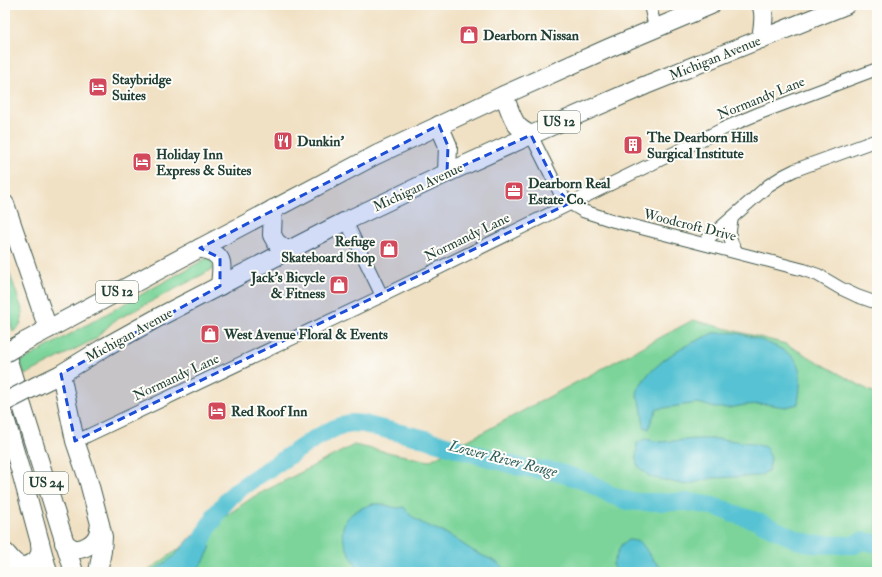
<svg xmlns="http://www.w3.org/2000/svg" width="882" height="577" viewBox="0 0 882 577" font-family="'IM FELL Double Pica',serif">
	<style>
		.green { fill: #7bd49a; stroke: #4d8867 }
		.water { fill: #57c2d3; stroke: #3b8084 }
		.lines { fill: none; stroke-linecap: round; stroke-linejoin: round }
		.river { stroke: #57c2d3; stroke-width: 18 }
		.minor-casing { stroke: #3e564a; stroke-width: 14 }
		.primary-casing { stroke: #3e564a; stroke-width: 20 }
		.minor { stroke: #fff; stroke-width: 12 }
		.primary { stroke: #fff; stroke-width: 18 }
		.primary-bridge-casing { stroke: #3e564a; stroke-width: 20; stroke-linecap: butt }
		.primary-bridge { stroke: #fff; stroke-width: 18 }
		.marked { fill: #1d4ed8; fill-opacity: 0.2; stroke: #1d4ed8; stroke-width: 3; stroke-dasharray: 8 5; stroke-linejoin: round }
		.labels { text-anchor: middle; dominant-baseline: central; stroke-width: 4; stroke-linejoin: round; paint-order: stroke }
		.shield { fill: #fdfcf7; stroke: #62766e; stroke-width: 1 }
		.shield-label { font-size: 13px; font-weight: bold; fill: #1f3d34 }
		.poi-label { font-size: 14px; font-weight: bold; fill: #1f3d34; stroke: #fdfcf7; text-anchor: start }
		.street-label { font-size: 14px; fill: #1f3d34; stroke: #fdfcf7 }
		.water-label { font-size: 15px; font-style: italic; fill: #2d5e5c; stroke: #fdfcf7 }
	</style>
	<rect width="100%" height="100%" fill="#fdfcf7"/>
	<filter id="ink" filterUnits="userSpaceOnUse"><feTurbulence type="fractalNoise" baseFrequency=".025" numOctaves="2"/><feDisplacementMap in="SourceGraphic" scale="8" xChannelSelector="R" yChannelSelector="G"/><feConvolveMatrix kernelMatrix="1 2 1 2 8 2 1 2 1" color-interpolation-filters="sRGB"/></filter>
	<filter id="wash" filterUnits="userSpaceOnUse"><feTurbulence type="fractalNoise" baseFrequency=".012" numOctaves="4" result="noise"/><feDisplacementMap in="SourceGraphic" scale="16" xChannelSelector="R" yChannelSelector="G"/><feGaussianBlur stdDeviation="0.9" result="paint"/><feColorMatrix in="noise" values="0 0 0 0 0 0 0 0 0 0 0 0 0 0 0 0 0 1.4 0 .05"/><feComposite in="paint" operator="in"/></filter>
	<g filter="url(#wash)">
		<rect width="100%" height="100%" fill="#f1e1c4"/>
		<!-- green -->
		<g class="green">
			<path d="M207 258 212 259 213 269 114 321 95 339 25 375 20 362Z"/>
			<path d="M5 260 22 309C23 320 22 325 13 332L5 303Z"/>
			<path d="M693 320 786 344 870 391 877 393V572H146L253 497 354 445 429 461Z"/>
		</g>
		<!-- water -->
		<g class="water">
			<path d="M713 333C720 333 727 332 734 333 747 334 790 349 796 361 803 374 800 389 798 404L786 407 765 404 745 405 729 408H715L698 403 657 409 651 421 649 429 644 427 641 405 637 397 638 388 649 373 665 359 681 348Z"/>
			<path d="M645 439 660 442 696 439H720L750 443 766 447 771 458 769 470 759 476 712 478 686 485 650 477 637 465 636 457 637 443Z"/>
			<path d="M373 504H381L397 508 404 507C413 522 430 526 445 533 457 539 467 548 479 554 490 559 500 562 507 572H359C355 561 347 552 344 541 337 520 355 509 373 504Z"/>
			<path d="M193 535 211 547 204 561 196 570 197 572H152L173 557Z"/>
			<path d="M628 540C645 541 643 547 652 558 656 563 661 568 666 572H614L613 564 621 545Z"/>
		</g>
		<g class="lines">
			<!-- river -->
			<path class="river" d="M181 572C193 564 199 549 204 536 208 529 207 525 214 520L215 515 230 497 239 489 259 475 269 469 314 439 335 428 346 424 352 423 364 424 375 427 422 438 520 467 556 472 573 477 590 483 611 495 628 501 640 502H688L712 506 729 511 734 514 757 521 795 539 812 544 848 545H854L859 542 865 541 877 544"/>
		</g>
	</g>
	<g filter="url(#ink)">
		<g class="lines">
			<!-- minor casing -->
			<g class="minor-casing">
				<g id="minor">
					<path d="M650 5 655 28"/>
					<path d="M531 135 559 191 565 198 576 207 583 211 614 221 804 270 818 275 840 288 857 296 877 303"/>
					<path d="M732 218C729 233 728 239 737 252"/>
					<path d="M346 221 382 296"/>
					<path d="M703 243 769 185 785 175 795 170 877 140"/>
					<path d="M75 441 87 436 382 296 727 127 760 113 877 69"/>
				</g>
			</g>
			<!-- primary casing -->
			<g class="primary-casing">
				<g id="primary">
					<path d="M761 5C766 14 762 29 761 39"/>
					<path d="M504 95C508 105 511 117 517 125 521 130 526 132 531 135"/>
					<path d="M439 125 448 146 447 173"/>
					<path d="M5 204 48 329"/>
					<path d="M273 209 272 235 276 242 287 251"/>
					<path d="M200 248C226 255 222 262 220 286"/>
					<path d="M24 342 200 248 376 155 504 95 609 48 711 5"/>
					<path d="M5 351 74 572"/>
					<path d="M61 374 75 441 88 479 100 524 103 537 102 551 98 572"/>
					<path d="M38 385 61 374 105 347 159 317 287 251 346 221 447 173 531 135 646 85 846 5"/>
					<path d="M5 418 22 476 48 572"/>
					<path d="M64 543C67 544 70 547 72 548 82 552 95 543 98 534 99 531 99 528 100 525"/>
					<path d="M5 552C9 556 12 561 17 564 25 569 38 563 40 553 41 550 40 546 40 543"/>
				</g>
			</g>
			<!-- minor -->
			<use href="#minor" class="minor"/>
			<!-- primary -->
			<use href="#primary" class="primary"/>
			<!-- primary-bridge casing -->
			<g class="primary-bridge-casing">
				<g id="primary-bridge">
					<path d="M5 353 24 342"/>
					<path d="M5 402 38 385"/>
				</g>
			</g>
			<!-- primary-bridge -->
			<use href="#primary-bridge" class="primary-bridge"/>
		</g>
	</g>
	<!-- marked area -->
	<path class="marked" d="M439 125 448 146 447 173 531 135 559 191 570 203 75 441 61 374 220 286V258L200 248Z"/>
	<!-- icons -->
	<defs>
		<g id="shop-square" transform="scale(1)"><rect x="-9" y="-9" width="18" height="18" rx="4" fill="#d1495b" stroke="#fdfcf7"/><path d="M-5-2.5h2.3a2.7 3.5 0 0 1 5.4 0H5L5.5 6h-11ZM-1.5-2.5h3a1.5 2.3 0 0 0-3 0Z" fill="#fff"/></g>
		<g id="hotel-square" transform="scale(1)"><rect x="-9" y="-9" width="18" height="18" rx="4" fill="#d1495b" stroke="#fdfcf7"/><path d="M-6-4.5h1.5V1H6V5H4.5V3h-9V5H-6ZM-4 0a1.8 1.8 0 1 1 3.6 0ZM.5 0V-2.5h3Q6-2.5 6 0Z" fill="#fff"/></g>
		<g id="restaurant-square" transform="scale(1)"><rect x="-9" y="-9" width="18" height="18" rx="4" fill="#d1495b" stroke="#fdfcf7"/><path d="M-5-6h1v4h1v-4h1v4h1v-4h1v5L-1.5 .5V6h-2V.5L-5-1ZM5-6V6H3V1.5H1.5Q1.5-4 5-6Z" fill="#fff"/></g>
		<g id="building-square" transform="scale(1)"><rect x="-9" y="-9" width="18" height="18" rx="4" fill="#d1495b" stroke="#fdfcf7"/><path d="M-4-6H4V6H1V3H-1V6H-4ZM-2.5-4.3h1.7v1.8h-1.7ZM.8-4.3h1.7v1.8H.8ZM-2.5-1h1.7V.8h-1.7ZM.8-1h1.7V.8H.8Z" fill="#fff"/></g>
		<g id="office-square" transform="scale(1)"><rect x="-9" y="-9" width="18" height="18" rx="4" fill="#d1495b" stroke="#fdfcf7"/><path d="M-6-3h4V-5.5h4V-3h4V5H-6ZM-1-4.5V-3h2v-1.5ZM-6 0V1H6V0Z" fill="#fff"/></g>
	</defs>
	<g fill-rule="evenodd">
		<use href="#shop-square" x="469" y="35"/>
		<use href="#hotel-square" x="98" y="87"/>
		<use href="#restaurant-square" x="283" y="141"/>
		<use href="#building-square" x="633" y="145"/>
		<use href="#hotel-square" x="142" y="162"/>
		<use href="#office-square" x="514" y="191"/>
		<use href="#shop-square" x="389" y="249"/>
		<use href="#shop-square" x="339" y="285"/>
		<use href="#shop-square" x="210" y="334"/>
		<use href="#hotel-square" x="217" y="411"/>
	</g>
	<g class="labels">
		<!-- shield labels -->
		<g class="shield">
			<rect x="538" y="111" width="42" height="22" rx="3"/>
			<rect x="96" y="281" width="42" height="22" rx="3"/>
			<rect x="24" y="472" width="44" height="22" rx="3"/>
		</g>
		<g class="shield-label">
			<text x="559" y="122">US 12</text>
			<text x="117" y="292">US 12</text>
			<text x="46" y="483">US 24</text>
		</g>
		<!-- poi labels -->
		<g class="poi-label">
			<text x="483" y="35">Dearborn Nissan</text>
			<text x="112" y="79">Staybridge<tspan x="112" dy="16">Suites</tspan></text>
			<text x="647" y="137">The Dearborn Hills<tspan x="647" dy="16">Surgical Institute</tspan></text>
			<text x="297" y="141">Dunkin'</text>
			<text x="156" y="154">Holiday Inn<tspan x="156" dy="16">Express &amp; Suites</tspan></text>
			<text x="528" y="183">Dearborn Real<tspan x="528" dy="16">Estate Co.</tspan></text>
			<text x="375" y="241" text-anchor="end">Refuge<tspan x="375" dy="16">Skateboard Shop</tspan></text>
			<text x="325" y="277" text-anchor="end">Jack's Bicycle<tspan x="325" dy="16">&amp; Fitness</tspan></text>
			<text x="224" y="334">West Avenue Floral &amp; Events</text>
			<text x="231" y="411">Red Roof Inn</text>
		</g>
		<!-- street labels -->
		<g class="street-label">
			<text transform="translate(715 58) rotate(-22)">Michigan Avenue</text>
			<text transform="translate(761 98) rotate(-22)">Normandy Lane</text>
			<text transform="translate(418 187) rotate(-25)">Michigan Avenue</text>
			<text transform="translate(690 225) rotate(14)">Woodcroft Drive</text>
			<text transform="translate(467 237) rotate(-26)">Normandy Lane</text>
			<text transform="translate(129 335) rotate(-29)">Michigan Avenue</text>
			<text transform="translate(176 377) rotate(-25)">Normandy Lane</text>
		</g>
		<!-- water labels -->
		<g class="water-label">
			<text transform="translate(503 459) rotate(14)">Lower River Rouge</text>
		</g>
	</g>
	<!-- margin -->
	<rect width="882" height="577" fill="none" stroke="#fdfcf7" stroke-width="20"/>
</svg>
